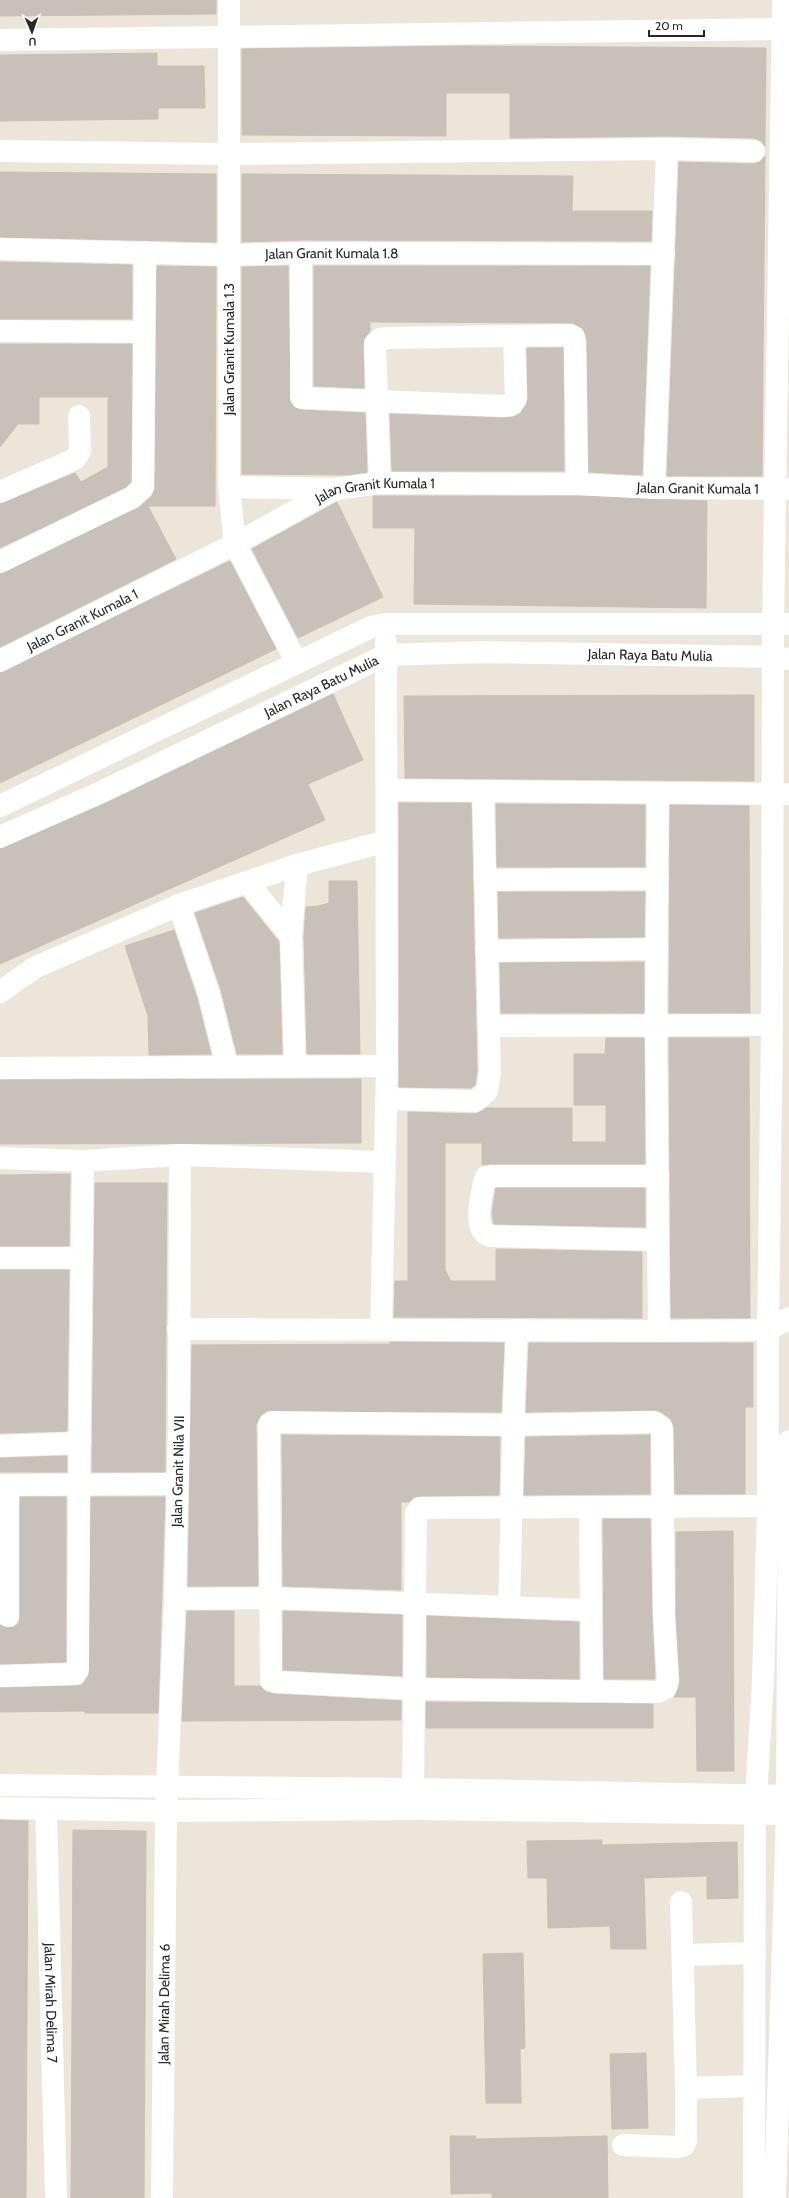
<svg xmlns="http://www.w3.org/2000/svg" width="789" height="2198" viewBox="0 0 789 2198" font-family="Cabin,sans-serif">
	<style>
		.building { fill: #c7c1b9; stroke: #c8c1b3 }
		.lines { fill: none; stroke-linecap: round; stroke-linejoin: round }
		.minor { stroke: #fff; stroke-width: 22 }
		.labels { text-anchor: middle; dominant-baseline: central; stroke-width: 3.5; stroke-linejoin: round; paint-order: stroke }
		.street-label { font-size: 14px; fill: #292929; stroke: #fff }
	</style>
	<rect width="100%" height="100%" fill="#ece5d9"/>
	<!-- building -->
	<g class="building">
		<path d="M0 0H216V14L0 16Z"/>
		<path d="M466 46 766 48 765 146 761 141 754 138 667 136 510 138V93H446V136L242 135V49Z"/>
		<path d="M157 53V66H204L205 108H158V119L0 121V55Z"/>
		<path d="M765 156 762 476H667L679 162 754 164 760 162Z"/>
		<path d="M0 172 216 174V242L0 237Z"/>
		<path d="M242 174 573 176 572 211H652L651 241 301 240 242 242Z"/>
		<path d="M0 262 132 265V319H0Z"/>
		<path d="M157 266 216 267 215 506H148L176 559 0 647V574L138 508 152 496 155 488Z"/>
		<path d="M288 266 290 402 295 408 302 410 365 413 367 472 347 475 242 474V267Z"/>
		<path d="M314 266H650L642 475 589 472 587 340 583 329 573 323 370 322V331L364 339 363 344 364 388 314 386Z"/>
		<path d="M0 344H132L131 482 126 487 0 548V504L75 473 81 482 108 467V397H39V424H18L0 447Z"/>
		<path d="M527 348H563L564 471H392L390 414 504 418 513 417 521 413 528 399Z"/>
		<path d="M373 496H577L707 501 706 608 414 604 415 528H373Z"/>
		<path d="M337 502 383 597 298 638 252 549Z"/>
		<path d="M230 561 276 649 0 783V673Z"/>
		<path d="M333 694 363 760 308 784 325 820 0 964V849L104 804Z"/>
		<path d="M754 695V781L405 778 404 696Z"/>
		<path d="M399 803H471L477 1071 475 1085 471 1088 399 1087Z"/>
		<path d="M496 804 645 805V867H497Z"/>
		<path d="M670 805 749 806 750 1013H669Z"/>
		<path d="M329 881H357L360 1054H307L304 936 306 907 318 906 329 903Z"/>
		<path d="M498 892H645L644 937 499 938Z"/>
		<path d="M243 897 279 942 282 1054H237L221 990 195 913Z"/>
		<path d="M174 930 197 998 211 1054 149 1055 148 1016 125 946Z"/>
		<path d="M644 962V1013H501L500 963Z"/>
		<path d="M606 1038H644L645 1164H491L482 1165V1143H445V1270L451 1281H496V1249L642 1252V1318L394 1317 395 1281H408V1112L476 1114 486 1108H572V1142H606V1105H574V1054H605Z"/>
		<path d="M669 1038H749L750 1318H671Z"/>
		<path d="M361 1079V1143L0 1144V1080Z"/>
		<path d="M65 1174H70L69 1246H0V1175Z"/>
		<path d="M95 1183H167L165 1472H92Z"/>
		<path d="M496 1188H645V1227L494 1224 492 1213Z"/>
		<path d="M0 1270H69L67 1431 0 1433Z"/>
		<path d="M390 1342 504 1343 501 1412 267 1411 260 1416 256 1425 258 1586H188L192 1345 390 1344Z"/>
		<path d="M529 1343H753V1407H745V1494H675L674 1428 670 1418 661 1412 654 1410 526 1412Z"/>
		<path d="M282 1435 500 1437 499 1495 420 1496 414 1497 409 1502H401V1590L283 1586Z"/>
		<path d="M650 1435V1494L524 1495 526 1437Z"/>
		<path d="M67 1456V1472H0V1458Z"/>
		<path d="M20 1497H66V1662L0 1664V1625L8 1628 14 1627 19 1623 20 1616Z"/>
		<path d="M91 1497H165L158 1713H85V1711L0 1712V1688L75 1686 82 1685 89 1675Z"/>
		<path d="M603 1519H650L652 1616 655 1679H604Z"/>
		<path d="M733 1531 734 1771H697L696 1697H674L680 1681 676 1616V1532Z"/>
		<path d="M187 1611H234V1686H260L266 1692 275 1694 401 1701V1720L182 1721Z"/>
		<path d="M283 1611 402 1615V1676L283 1670Z"/>
		<path d="M427 1616 579 1622V1679L427 1677Z"/>
		<path d="M426 1702 653 1704V1728H426Z"/>
		<path d="M0 1820 28 1821 26 2198H0Z"/>
		<path d="M73 1830 146 1831 144 2198H71Z"/>
		<path d="M602 1840V1845L737 1842 738 1898 707 1899V1876L644 1878 646 1949H611L610 1926 548 1928 547 1878H528L527 1841Z"/>
		<path d="M523 1953 525 2048 520 2049 521 2103H486L483 1954Z"/>
		<path d="M646 2053 648 2128 612 2129 610 2054Z"/>
		<path d="M450 2136H476V2139L607 2136 608 2198H492V2193L451 2194Z"/>
	</g>
	<g class="lines">
		<!-- minor -->
		<g class="minor">
			<path d="M229 0V487L235 544 297 663"/>
			<path d="M0 40 783 29"/>
			<path d="M0 151 228 154 667 149 754 151"/>
			<path id="s1" d="M0 249 229 255 301 253 664 254"/>
			<path d="M301 253V396L302 398 504 406 511 405 516 399 514 336"/>
			<path d="M0 331 144 332"/>
			<path d="M380 483 375 344 380 339 387 338 569 335 574 337 575 342 577 484"/>
			<path d="M229 487 334 489"/>
			<path d="M654 488 667 149"/>
			<path d="M0 492 75 459 80 451 79 416"/>
			<path d="M0 562 133 497 143 487 145 252"/>
			<path id="s2" d="M0 661 235 544 335 489 380 483 577 484 654 488 789 489"/>
			<path d="M388 790 789 794"/>
			<path d="M658 794 656 1025 659 1331"/>
			<path d="M0 806 371 627 385 624H789"/>
			<path id="s3" d="M0 837 99 793 386 655 484 652 774 657 789 659"/>
			<path d="M485 880 658 879"/>
			<path d="M248 883 291 936"/>
			<path d="M179 905 209 994 227 1066"/>
			<path d="M486 951 657 949"/>
			<path d="M0 992 36 967 179 905 297 865 387 841"/>
			<path d="M489 1026 772 1025"/>
			<path d="M295 1066 291 936 297 865"/>
			<path d="M0 1068 387 1066"/>
			<path d="M386 1099 476 1101 487 1091 490 1072 483 791"/>
			<path d="M0 1158 83 1161 180 1155 384 1162"/>
			<path d="M658 1240 491 1236C471 1231 482 1196 484 1182L486 1177 491 1176H658"/>
			<path d="M0 1258H82"/>
			<path d="M381 1328 387 1066 386 642"/>
			<path d="M178 1329 659 1331 768 1330 789 1318"/>
			<path d="M272 1422 512 1425 654 1422 662 1428 664 1616 668 1682 666 1688 658 1692 416 1689 276 1682 271 1680 269 1425Z"/>
			<path d="M0 1446 80 1443"/>
			<path d="M0 1485 177 1484"/>
			<path d="M175 1599 271 1598 588 1610 591 1607 590 1507"/>
			<path d="M509 1607C512 1515 512 1423 517 1330"/>
			<path d="M591 1609 592 1691"/>
			<path d="M8 1616V1485"/>
			<path d="M0 1676 75 1674 78 1669 79 1485 83 1161"/>
			<path d="M0 1785 413 1789 789 1796"/>
			<path d="M413 1789 416 1513 420 1508 768 1506"/>
			<path d="M0 1808 166 1811 419 1809 789 1814"/>
			<path id="s4" d="M46 1809 56 2198"/>
			<path d="M681 1902 686 2088 753 2086"/>
			<path d="M683 1955 755 1953"/>
			<path d="M623 2145 678 2147 684 2145 686 2141V2088"/>
			<path id="s5" d="M162 2198 166 1811 175 1599 179 1423 180 1155"/>
			<path d="M754 2198 755 1814 763 1681 768 1506V1330L772 1025 773 625 783 0"/>
			<path d="M775 2198 787 1814 789 1441"/>
		</g>
	</g>
	<g class="labels">
		<!-- street labels -->
		<g class="street-label">
			<text stroke="none"><textPath href="#s1" startOffset="332">Jalan Granit Kumala 1.8</textPath></text>
			<text transform="translate(229 349) rotate(-90)">Jalan Granit Kumala 1.3</text>
			<text stroke="none"><textPath href="#s2" startOffset="740">Jalan Granit Kumala 1</textPath></text>
			<text stroke="none"><textPath href="#s2" startOffset="416">Jalan Granit Kumala 1</textPath></text>
			<text stroke="none"><textPath href="#s2" startOffset="92">Jalan Granit Kumala 1</textPath></text>
			<text stroke="none"><textPath href="#s3" startOffset="691">Jalan Raya Batu Mulia</textPath></text>
			<text stroke="none"><textPath href="#s3" startOffset="355">Jalan Raya Batu Mulia</textPath></text>
			<text stroke="none"><textPath href="#s5" startOffset="727">Jalan Granit Nila VII</textPath></text>
			<text stroke="none"><textPath href="#s4" startOffset="194">Jalan Mirah Delima 7</textPath></text>
			<text stroke="none"><textPath href="#s5" startOffset="194">Jalan Mirah Delima 6</textPath></text>
		</g>
	</g>
	<!-- north arrow -->
	<g transform="translate(32 32) rotate(178)" stroke="#ffffff" stroke-width="3" paint-order="stroke">
	<path d="M0-3L7 15L0 10L-7 15Z" fill="#292929"/>
	<text y="-6" font-size="11" font-weight="bold" text-anchor="middle" fill="#292929">U</text>
	</g>
	<!-- scale -->
	<path d="M649 30v6h55v-6" fill="none" stroke="#292929" stroke-width="2"/>
	<text x="655" y="30" font-size="12" fill="#292929" stroke="#ffffff" stroke-width="3" paint-order="stroke">20 m</text>
</svg>
